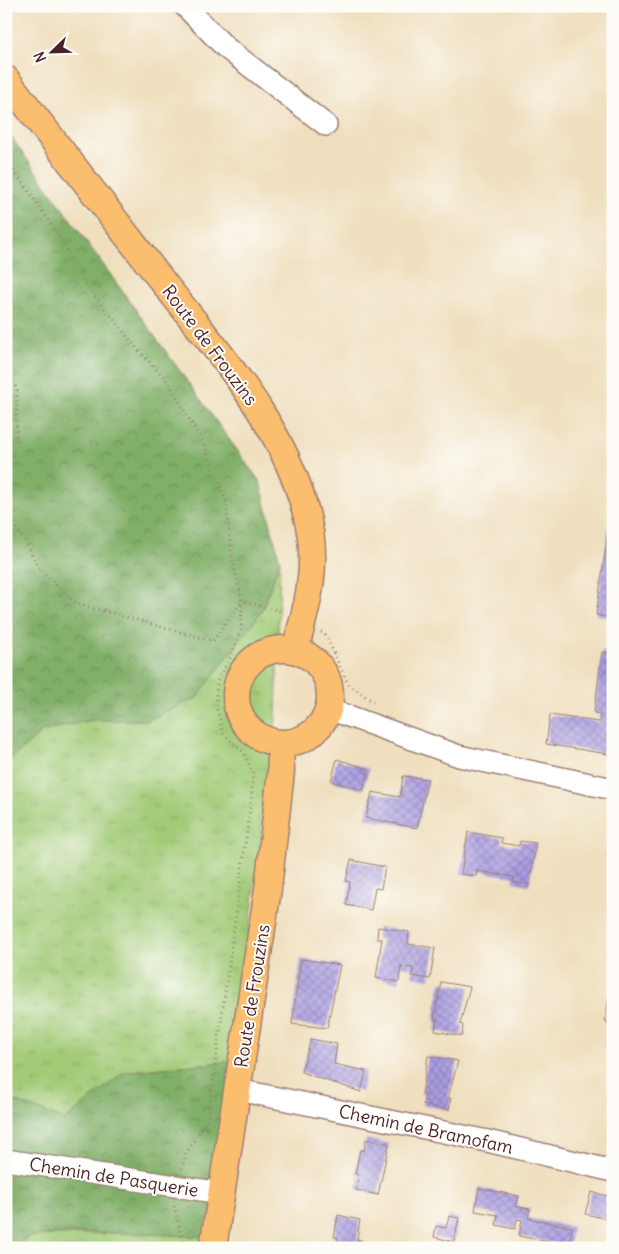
<svg xmlns="http://www.w3.org/2000/svg" width="619" height="1254" viewBox="0 0 619 1254" font-family="Delius,sans-serif">
	<style>
		.grass { fill: url(#grass-tufts); stroke: #767551 }
		.forest { fill: url(#forest-crowns); stroke: #65674a }
		.building { fill: url(#building-cross-hatch) }
		.lines { fill: none; stroke-linecap: round; stroke-linejoin: round }
		.minor-casing { stroke: #9c7f74; stroke-width: 24 }
		.major-casing { stroke: #9c7f74; stroke-width: 29 }
		.path { stroke: #9c7f74; stroke-width: 3; stroke-dasharray: 1 4; stroke-linecap: butt }
		.minor { stroke: #fff; stroke-width: 21 }
		.major { stroke: #fbbd6e; stroke-width: 26 }
		.labels { text-anchor: middle; dominant-baseline: central; stroke-width: 4; stroke-linejoin: round; paint-order: stroke }
		.street-label { font-size: 18px; fill: #4a1f2b; stroke: #fdfcf7 }
	</style>
	<defs>
		<pattern id="grass-tufts" width="24" height="20" patternUnits="userSpaceOnUse" patternTransform="scale(1.25)"><rect width="24" height="20" fill="#a1cb77"/><path d="M3 7l-1-3M5 7V3M7 7l1-3M15 17l-1-3M17 17v-4M19 17l1-3" fill="none" stroke="#8cae67"/></pattern>
		<pattern id="forest-crowns" width="20" height="18" patternUnits="userSpaceOnUse" patternTransform="scale(1.25)"><rect width="20" height="18" fill="#80af68"/><path d="M2 6a3 3 0 1 1 6 0M12 15a3 3 0 1 1 6 0" fill="none" stroke="#6b8e56"/></pattern>
		<pattern id="building-cross-hatch" width="8" height="8" patternUnits="userSpaceOnUse" patternTransform="scale(1.25)"><rect width="8" height="8" fill="#a99de2"/><path d="M0 0l8 8M0 8l8-8" fill="none" stroke="#8c7fb7"/></pattern>
	</defs>
	<rect width="100%" height="100%" fill="#fdfcf7"/>
	<filter id="ink" filterUnits="userSpaceOnUse"><feTurbulence type="fractalNoise" baseFrequency=".02" numOctaves="2"/><feDisplacementMap in="SourceGraphic" scale="10" xChannelSelector="R" yChannelSelector="G"/><feConvolveMatrix kernelMatrix="1 2 1 2 8 2 1 2 1" color-interpolation-filters="sRGB"/></filter>
	<filter id="wash" filterUnits="userSpaceOnUse"><feTurbulence type="fractalNoise" baseFrequency=".0096" numOctaves="4" result="noise"/><feDisplacementMap in="SourceGraphic" scale="20" xChannelSelector="R" yChannelSelector="G"/><feGaussianBlur stdDeviation="1.12" result="paint"/><feColorMatrix in="noise" values="0 0 0 0 0 0 0 0 0 0 0 0 0 0 0 0 0 1.4 0 .05"/><feComposite in="paint" operator="in"/></filter>
	<g filter="url(#wash)">
		<rect width="100%" height="100%" fill="#efdfbe"/>
		<!-- grass -->
		<g class="grass">
			<path d="M280 561 276 718 233 1061 124 1072 65 1120 6 1098V763L43 731 93 720H148L261 612Z"/>
			<path d="M127 1233 209 1237 207 1248H13L30 1236Z"/>
		</g>
		<!-- forest -->
		<g class="forest">
			<path d="M6 130 260 482 280 561 261 612 197 698 148 720H93L43 731 6 763Z"/>
			<path d="M233 1061 209 1237C151 1234 91 1230 33 1236 23 1237 17 1248 6 1248V1098L65 1120 124 1072Z"/>
		</g>
		<g id="blocks">
			<!-- building -->
			<g class="building">
				<path d="M612 505H613V618L596 615Z"/>
				<path d="M602 652 613 654V755L546 744 550 715 599 722 600 714 594 713Z"/>
				<path d="M337 759 369 769 363 790 331 781Z"/>
				<path d="M403 776 428 779 417 828 366 818 372 792 400 797Z"/>
				<path d="M468 832 502 838 501 843 519 846 520 841 536 843 529 885 513 882 514 877 477 871 476 876 461 874Z"/>
				<path d="M351 860 385 867 381 889 375 888 371 910 346 905 350 882 346 881Z"/>
				<path d="M378 927 409 932 408 944 435 948 430 979 412 976 413 968 401 966 399 982 376 978 382 939H377Z"/>
				<path d="M301 959 340 965 327 1028 292 1024Z"/>
				<path d="M612 980H613V1023L605 1022Z"/>
				<path d="M441 982 470 987 460 1024 463 1025 462 1036 435 1031 437 1020H434Z"/>
				<path d="M311 1039 337 1044 334 1064 366 1071 361 1092 301 1072Z"/>
				<path d="M428 1056 458 1061 448 1098H451L449 1110 423 1105 425 1094H422Z"/>
				<path d="M366 1139 389 1144 378 1195 356 1190 359 1175 355 1174 360 1150 364 1151Z"/>
				<path d="M479 1188 519 1196 516 1206 530 1209 528 1218 572 1227 569 1246 519 1236 522 1220 517 1219 515 1229 496 1225 498 1215 475 1211Z"/>
				<path d="M591 1192 613 1197V1220L585 1214Z"/>
				<path d="M338 1215 360 1220 357 1239 363 1241 362 1248H336L338 1238 334 1237Z"/>
				<path d="M449 1216 459 1218 454 1242 434 1237 436 1226 446 1228Z"/>
			</g>
		</g>
	</g>
	<g filter="url(#ink)">
		<use href="#blocks" fill-opacity="0" stroke="#9c7f74" stroke-width="1"/>
		<g class="lines">
			<!-- minor casing -->
			<g class="minor-casing">
				<g id="minor">
					<path d="M185 6 225 47 326 125"/>
					<path d="M329 709 459 756 613 789"/>
					<path d="M238 1090 483 1140 613 1171"/>
					<path d="M6 1160 221 1193"/>
				</g>
			</g>
			<!-- major casing -->
			<g class="major-casing">
				<g id="major">
					<path d="M6 79C57 145 108 211 159 277 219 354 292 432 310 531 317 572 306 611 295 650"/>
					<circle cx="283" cy="696" r="47"/>
					<path d="M213 1248 268 889 281 771 280 743"/>
				</g>
			</g>
			<!-- path -->
			<g class="path">
				<path d="M6 161 13 185 6 196"/>
				<path d="M7 163 28 190 61 239 86 285 134 345 169 383 204 445 226 500 231 550 242 601 283 612"/>
				<path d="M6 374 17 388 16 446 6 468"/>
				<path d="M6 511 25 540 38 567 75 603 213 641 241 602"/>
				<path d="M321 632 325 634 348 684 375 703"/>
				<path d="M182 1169 186 1154 208 1117 251 802 253 773 244 753 223 733 217 709 216 692 218 678 229 661 241 630 242 601"/>
				<path d="M174 1206 184 1248"/>
			</g>
			<!-- minor -->
			<use href="#minor" class="minor"/>
			<!-- major -->
			<use href="#major" class="major"/>
		</g>
	</g>
	<g class="labels">
		<!-- street labels -->
		<g class="street-label">
			<text transform="translate(210 345) rotate(53)">Route de Frouzins</text>
			<text transform="translate(252 996) rotate(-81)">Route de Frouzins</text>
			<text transform="translate(426 1129) rotate(12)">Chemin de Bramofam</text>
			<text transform="translate(114 1177) rotate(9)">Chemin de Pasquerie</text>
		</g>
	</g>
	<!-- margin -->
	<rect width="619" height="1254" fill="none" stroke="#fdfcf7" stroke-width="25"/>
	<!-- north arrow -->
	<g transform="translate(52 52) rotate(247)" stroke="#fdfcf7" stroke-width="4" paint-order="stroke">
	<path d="M0-4L9 19L0 12L-9 19Z" fill="#4a1f2b"/>
	<text y="-8" font-size="14" font-weight="bold" text-anchor="middle" fill="#4a1f2b">N</text>
	</g>
</svg>
